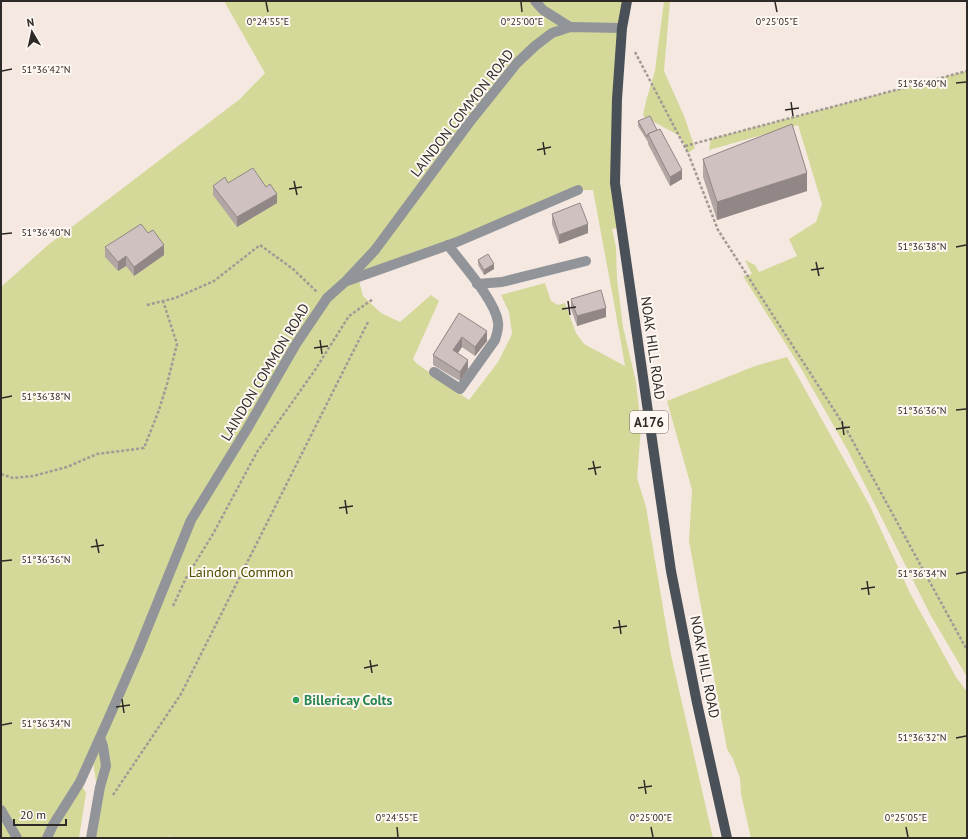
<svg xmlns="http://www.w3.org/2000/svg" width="968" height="839" viewBox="0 0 968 839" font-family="'PT Sans',sans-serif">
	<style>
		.green { fill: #d4d99a; fill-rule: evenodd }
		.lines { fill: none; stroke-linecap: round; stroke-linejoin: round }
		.path { stroke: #a39a95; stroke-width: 2.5; stroke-dasharray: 3 2; stroke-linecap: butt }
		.minor { stroke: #919599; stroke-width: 10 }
		.major { stroke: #4a5057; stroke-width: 10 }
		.wall { fill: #b2a6a4 }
		.shaded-wall { fill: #918786 }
		.building { fill: #cfc1bf; stroke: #918786 }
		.ticks { fill: none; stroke: #2e2a27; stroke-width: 1.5 }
		.leisure-dot { fill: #2e9e5b; stroke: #fef7f2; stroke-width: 1.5 }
		.labels { text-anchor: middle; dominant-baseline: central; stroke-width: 4; stroke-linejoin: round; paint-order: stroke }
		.shield { fill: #fef7f2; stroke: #6c6864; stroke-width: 1 }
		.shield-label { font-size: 13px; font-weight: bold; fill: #2e2a27 }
		.street-label { font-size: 14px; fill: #2e2a27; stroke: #fef7f2 }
		.park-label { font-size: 14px; fill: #4d5005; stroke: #fef7f2 }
		.leisure-label { font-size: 14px; font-weight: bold; fill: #27864d; stroke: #fef7f2; text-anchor: start }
		.ticks-label { font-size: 10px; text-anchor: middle; fill: #2e2a27; stroke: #fef7f2; stroke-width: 4; stroke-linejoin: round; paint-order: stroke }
	</style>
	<rect width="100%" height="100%" fill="#f5e8e1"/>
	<!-- green -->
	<g class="green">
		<path d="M224 1H627L617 99 621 227 612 229 616 247 617 279 623 327 636 382 641 428 637 478 646 507 671 655 713 838H168L172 833 167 838H91L98 799 95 774 92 758 80 782 86 793 79 838H1V287L48 245 240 99 265 73ZM578 190H593L614 303 625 366 584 344 576 333 565 303 558 305 551 301 545 283 501 295 509 312 512 334 498 362 469 400 416 363 413 359 439 301 431 295 400 322 381 313 363 296 358 277Z"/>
		<path d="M664 1H670L664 71 684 116 695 148 688 153 680 136 643 116 646 101 655 71Z"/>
		<path d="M967 71V677L931 616 847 449 799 365 743 276 752 274 745 260 755 265 759 272 797 256 789 239 816 222 822 204 798 125 709 150 711 139Z"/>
		<path d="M787 357 869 504 910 593 956 677 967 692V838H751L741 794 740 778 733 759 727 749 689 541 692 490 667 401 755 366Z"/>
	</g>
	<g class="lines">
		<!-- path -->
		<g class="path">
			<path d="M635 52 688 153 718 230 845 427 967 650"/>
			<path d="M685 146 967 71"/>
			<path d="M147 305 175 298 214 281 260 245 293 269 317 292"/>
			<path d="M1 474 13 478 33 476 67 467 97 454 144 448 159 410 167 384 177 344 163 301"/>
			<path d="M173 606 186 578 213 534 257 452 315 370 349 316 373 299"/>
			<path d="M113 795 181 694 368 322"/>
		</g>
		<!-- minor -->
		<g class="minor">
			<path d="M535 1 543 10 570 27"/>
			<path d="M347 281 457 242 578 190"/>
			<path d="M477 284 502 282 586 261"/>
			<path d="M434 372 460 389 495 340C497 334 499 328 498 322 495 300 462 264 448 245"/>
			<path d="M1 810 17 838"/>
			<path d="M47 838 53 825 80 782 111 713 138 651 191 520 247 429 296 344 327 298 346 281 375 250 469 123 517 63 535 46 552 33 570 27 622 28"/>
			<path d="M91 838 100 787 106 766 103 746 100 738"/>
		</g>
		<!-- major -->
		<path class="major" d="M627 1 622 28 617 99 615 183 671 571 697 703 727 838"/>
	</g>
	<!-- wall -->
	<g class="wall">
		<path d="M638 121 682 179 670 186 648 144V142L638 126Z"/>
		<path d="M703 159 807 191 717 220 703 177Z"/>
		<path d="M228 183 277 203 237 227 213 195V186Z"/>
		<path d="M552 214 588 233 559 244 552 224Z"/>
		<path d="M105 247 164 255 134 276 126 266 118 271 105 257Z"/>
		<path d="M478 260 494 269 484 275 478 265Z"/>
		<path d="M571 299 606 317 577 326 571 309Z"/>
		<path d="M459 313 487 341 475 356 462 347 458 353 468 369 460 381 433 365V355Z"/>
	</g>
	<!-- shaded-wall -->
	<g class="shaded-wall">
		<path d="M682 170V179L670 186V177Z"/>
		<path d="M807 173V191L717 220V202Z"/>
		<path d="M277 194V203L237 227V217Z"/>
		<path d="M588 224V233L559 244V235Z"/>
		<path d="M164 245V255L134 276V267Z"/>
		<path d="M126 256V266L118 271V262Z"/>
		<path d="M494 264V269L484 275V270Z"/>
		<path d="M606 308V317L577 326V316Z"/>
		<path d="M487 331V341L475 356V347Z"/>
		<path d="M462 337V347L453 360V350Z"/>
		<path d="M468 360V369L460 381V372Z"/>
	</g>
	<!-- building -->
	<g class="building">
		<path d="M650 116 657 130 648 134 647 137 638 121Z"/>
		<path d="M792 124 807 173 717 202 703 159Z"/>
		<path d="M660 129 682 170 670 177 648 134Z"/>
		<path d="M253 168 266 187 270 184 277 194 237 217 213 186 225 177 228 183Z"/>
		<path d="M580 203 588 224 559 235 552 214Z"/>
		<path d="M141 224 148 233 153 230 164 245 134 267 126 256 118 262 105 247Z"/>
		<path d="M488 254 494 264 484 270 478 260Z"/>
		<path d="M601 290 606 308 577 316 571 299Z"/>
		<path d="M459 313 487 331 475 347 462 337 453 350 468 360 460 372 433 355Z"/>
	</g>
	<!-- ticks -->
	<path class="ticks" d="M266 2 268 12M521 2 522 12M775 2 777 12M2 71 12 69M956 83 966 82M791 102 793 116M785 110 799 108M543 142 545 155M537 150 551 147M294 181 297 195M289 189 302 187M2 234 12 233M956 247 966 245M816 262 819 276M811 270 824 268M568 301 570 315M562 309 576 307M320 340 322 354M314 348 328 346M2 398 12 396M956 410 966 409M842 421 844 435M836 429 850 427M593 461 596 475M588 469 601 467M345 500 347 514M339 508 353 506M96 539 99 553M91 547 104 545M2 561 12 560M956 574 966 572M867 581 869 595M861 589 875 587M619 620 621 634M613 628 627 626M370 660 372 673M364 668 378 665M122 699 124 713M116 707 130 705M2 725 12 723M956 738 966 736M644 780 646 794M638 788 652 786M397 827 398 837M651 827 653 837M906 827 908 837"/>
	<!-- markers -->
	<circle class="leisure-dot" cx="296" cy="700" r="4"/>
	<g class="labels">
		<!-- shield labels -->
		<rect class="shield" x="630" y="411" width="38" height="22" rx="3"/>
		<g class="shield-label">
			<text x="649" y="422">A176</text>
		</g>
		<!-- street labels -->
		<g class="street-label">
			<text transform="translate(462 113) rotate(-52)">LAINDON COMMON ROAD</text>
			<text transform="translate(653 348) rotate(82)">NOAK HILL ROAD</text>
			<text transform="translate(265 372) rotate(-59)">LAINDON COMMON ROAD</text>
			<text transform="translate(705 667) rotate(79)">NOAK HILL ROAD</text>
		</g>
		<!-- park labels -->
		<g class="park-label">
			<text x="241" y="572">Laindon Common</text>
		</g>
		<!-- leisure labels -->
		<g class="leisure-label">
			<text x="304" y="700">Billericay Colts</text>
		</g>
	</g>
	<g class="ticks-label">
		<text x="268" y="25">0°24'55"E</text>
		<text x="522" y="25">0°25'00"E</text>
		<text x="777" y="25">0°25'05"E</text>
		<text x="46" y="73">51°36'42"N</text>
		<text x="922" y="87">51°36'40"N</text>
		<text x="46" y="236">51°36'40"N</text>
		<text x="922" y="250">51°36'38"N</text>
		<text x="46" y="400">51°36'38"N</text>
		<text x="922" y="414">51°36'36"N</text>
		<text x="46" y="563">51°36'36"N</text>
		<text x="922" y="577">51°36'34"N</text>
		<text x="46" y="727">51°36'34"N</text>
		<text x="922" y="741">51°36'32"N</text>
		<text x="397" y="821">0°24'55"E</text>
		<text x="651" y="821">0°25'00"E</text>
		<text x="906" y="821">0°25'05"E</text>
	</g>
	<!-- border -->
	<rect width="968" height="839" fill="none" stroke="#2e2a27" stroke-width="4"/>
	<!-- north arrow -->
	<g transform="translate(32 32) rotate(351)" stroke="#fef7f2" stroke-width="3" paint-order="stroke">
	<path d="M0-3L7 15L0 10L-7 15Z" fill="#2e2a27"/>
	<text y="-6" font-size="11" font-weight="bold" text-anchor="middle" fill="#2e2a27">N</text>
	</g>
	<!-- scale -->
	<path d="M14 819v6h52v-6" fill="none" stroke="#2e2a27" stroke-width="2"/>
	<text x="20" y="819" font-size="12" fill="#2e2a27" stroke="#fef7f2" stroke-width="3" paint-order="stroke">20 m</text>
</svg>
